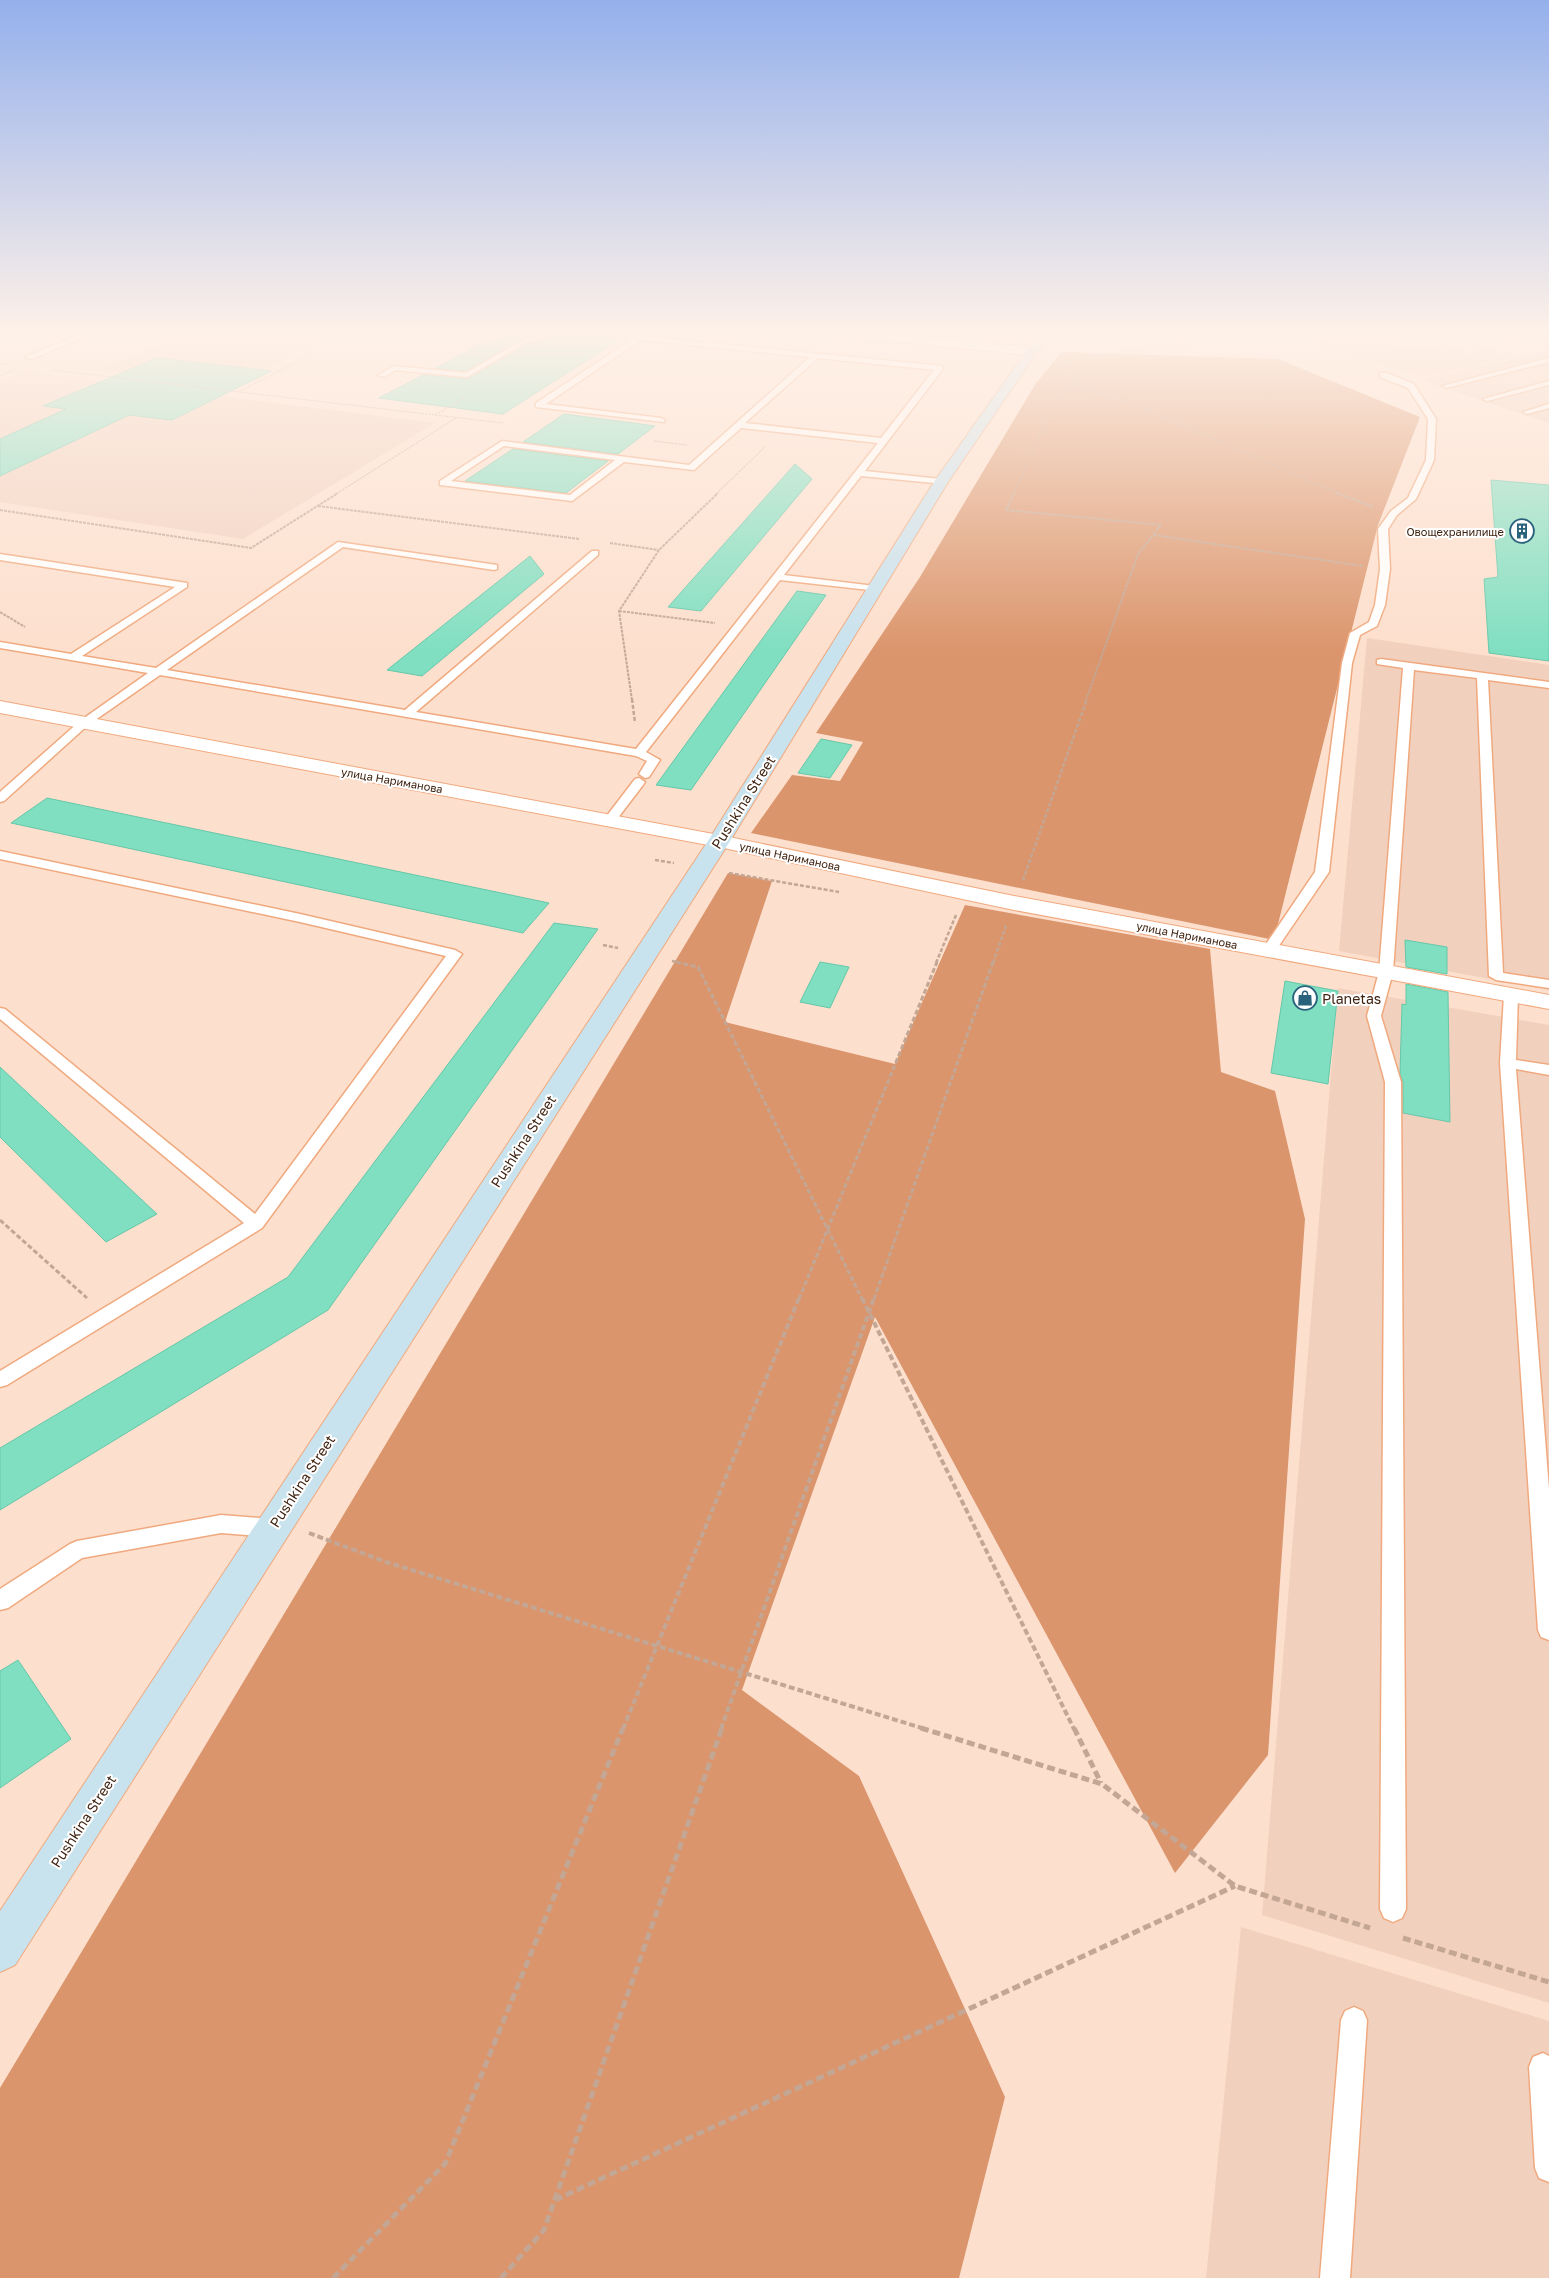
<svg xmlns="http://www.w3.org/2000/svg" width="1549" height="2278" viewBox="0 0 1549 2278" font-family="'Golos Text',sans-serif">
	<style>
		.built { fill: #f2d0be }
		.forest { fill: #db956c }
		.building { fill: #80dfc1; stroke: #65c7a9 }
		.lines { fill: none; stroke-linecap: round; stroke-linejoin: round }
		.lane-casing { stroke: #f0a97e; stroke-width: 3 }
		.street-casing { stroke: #f0a97e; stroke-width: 2 }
		.secondary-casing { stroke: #f0a97e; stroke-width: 2 }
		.path-far5 { stroke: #c3a694; stroke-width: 1; stroke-dasharray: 2.5 1; stroke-linecap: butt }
		.path-far4 { stroke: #c3a694; stroke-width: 2; stroke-dasharray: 3 1; stroke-linecap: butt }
		.path-far3 { stroke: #c3a694; stroke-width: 2.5; stroke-dasharray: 4 2; stroke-linecap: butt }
		.path-far2 { stroke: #c3a694; stroke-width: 3; stroke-dasharray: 5 2.5; stroke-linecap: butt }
		.path-far1 { stroke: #c3a694; stroke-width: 4; stroke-dasharray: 6 3; stroke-linecap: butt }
		.path { stroke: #c3a694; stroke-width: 5; stroke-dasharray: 8 4; stroke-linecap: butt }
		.lane { fill: #fff; fill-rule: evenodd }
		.street { fill: #fff; fill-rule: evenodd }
		.secondary { fill: #c8e2ee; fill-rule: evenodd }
		.labels { text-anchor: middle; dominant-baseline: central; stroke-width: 4; stroke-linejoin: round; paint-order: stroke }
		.far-poi-label { font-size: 11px; fill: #402412; stroke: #fff; text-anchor: end }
		.far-street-label { font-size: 11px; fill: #402412; stroke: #fff }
		.street-label { font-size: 14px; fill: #402412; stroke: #fff }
		.poi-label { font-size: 14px; fill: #402412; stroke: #fff; text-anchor: start }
	</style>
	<rect width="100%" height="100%" fill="#fddfcd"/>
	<!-- built -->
	<g class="built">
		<path d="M186 333H269L324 338 231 385 101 370Z"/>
		<path d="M1361 333 1411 349 1424 346 1442 352 1456 349 1468 353 1486 349 1513 357 1420 377 1315 342Z"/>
		<path d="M1549 351V423L1420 380Z"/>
		<path d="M25 372 435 423 243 539 0 502V383Z"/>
		<path d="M1367 638 1549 665V990L1339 951Z"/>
		<path d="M1338 988 1549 1025V2003L1262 1915Z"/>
		<path d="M1241 1927 1549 2021V2278H1206Z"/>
	</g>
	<!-- forest -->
	<g class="forest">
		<path d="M1062 352 1278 359 1420 417 1378 525 1274 940 751 833 792 775 840 781 863 742 816 733 920 577 1036 383Z"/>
		<path d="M728 873 772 881 725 1022 895 1064 965 905 1210 949 1221 1072 1275 1091 1305 1219 1268 1755 1175 1873 875 1317 742 1690 859 1776 1005 2097 959 2278H0V2088Z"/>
	</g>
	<!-- building -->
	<g class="building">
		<path d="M510 333 533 335 522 338 466 371 436 368 482 343 489 344Z"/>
		<path d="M558 333H584L586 335 620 339 503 414 379 398 423 375 468 379 528 344Z"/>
		<path d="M157 358 271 371 172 420 129 415 0 476V439L66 409 43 406Z"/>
		<path d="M564 414 655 426 618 454 523 442Z"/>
		<path d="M513 449 608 461 566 493 465 481Z"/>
		<path d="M795 464 812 479 701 611 668 607Z"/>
		<path d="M1491 480 1549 485V661L1489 653 1484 579 1498 577Z"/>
		<path d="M530 556 544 574 422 676 387 670Z"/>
		<path d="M797 591 826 595 691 790 656 785Z"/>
		<path d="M821 739 852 745 830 778 798 773Z"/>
		<path d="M47 798 549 903 523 933 11 823Z"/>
		<path d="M554 923 598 929 328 1310 0 1510V1448L288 1277Z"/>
		<path d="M1405 940 1447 947V974L1406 967Z"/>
		<path d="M820 962 849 967 830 1008 800 1002Z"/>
		<path d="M1285 981 1338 991 1328 1084 1271 1073Z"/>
		<path d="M1406 984 1448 992 1450 1122 1403 1113V1082L1400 1074 1402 1004 1406 1005Z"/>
		<path d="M0 1067 157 1214 106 1242 0 1137Z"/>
		<path d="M18 1660 71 1739 0 1788V1671Z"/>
	</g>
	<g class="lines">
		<!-- lane casing -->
		<g class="lane-casing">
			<g id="lane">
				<path d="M85 333H93L32 359 25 357Z"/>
				<path d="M318 333H326L313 339 310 337Z"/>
				<path d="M547 333H556L527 342 467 377 395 370 385 377 378 375 394 366 466 373 523 340Z"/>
				<path d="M586 333H605L942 366V370L865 471 941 479 944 480V484L861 476 784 575 875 586 880 589 878 591 780 580 646 752 660 760 649 777 645 778 639 774 647 761 636 756 160 675 88 725 4 801 0 802V792L80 721 148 673 0 648V642L71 654 175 587 0 560V554L187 583V587L82 656 156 668 338 542 497 565V569L494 570 343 547 167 670 405 710 592 551H598V555L416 712 636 749 878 443 741 428 694 470 624 462 572 501 440 485V481L502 441 689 465 810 357 641 340 546 404 661 418 665 420 664 422 536 407V403L633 339ZM818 358 934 370 881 438 745 423ZM504 446 615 460 570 495 451 481Z"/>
				<path d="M923 333H929L921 341H917L916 340Z"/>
				<path d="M1549 358V362L1446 388 1442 386Z"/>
				<path d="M1380 373H1386L1414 384 1436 419 1434 460 1416 499 1397 515 1388 529 1390 569 1385 605 1377 626 1360 635 1352 663 1329 872 1274 953 1269 954 1262 950 1315 872 1342 663 1350 633 1369 622 1375 605 1380 569 1378 529 1391 511 1408 498 1426 460 1428 419 1408 388 1380 377Z"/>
				<path d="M1549 381V385L1487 401 1483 399Z"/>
				<path d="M1549 404V408L1527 414 1523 412Z"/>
				<path d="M1381 659 1549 682V688L1488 680 1503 973 1549 980V988L1496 980 1489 976 1477 678 1414 670 1393 972 1381 1016 1401 1082 1406 1909 1402 1918 1393 1922 1384 1918 1380 1909 1385 1082 1367 1016 1379 972 1403 668 1377 664V660Z"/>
				<path d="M639 778 645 782 643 785 614 823H606L604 820 606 817 635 779Z"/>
				<path d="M0 851 300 914 455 950 462 954 262 1228 7 1385 0 1387V1371L244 1223 0 1019V1008L5 1009 255 1214 446 956 300 922 0 859Z"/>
				<path d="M1511 991 1518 995 1516 1060 1549 1065V1075L1516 1069 1549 1489V1640L1541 1637 1538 1630 1500 1063 1504 995Z"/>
				<path d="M221 1515 272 1519 279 1522 282 1528 279 1534 272 1537 221 1533 82 1558 8 1608 0 1610V1589L70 1544 77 1541Z"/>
				<path d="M1354 2007 1363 2011 1367 2020 1350 2278H1320L1341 2020 1345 2011Z"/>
				<path d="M1543 2053 1549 2056V2182L1539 2178 1535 2168 1529 2067 1533 2057Z"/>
			</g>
		</g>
		<!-- street casing -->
		<g class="street-casing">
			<g id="street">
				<path d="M831 333H870L1031 347 1037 351 1031 355 837 336Z"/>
				<path d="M0 701 719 835 1014 896 1549 995V1009L1014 910 719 847 0 713Z"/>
			</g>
		</g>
		<!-- secondary casing -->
		<g class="secondary-casing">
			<path id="secondary" d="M1039 333H1050L948 482 730 841 15 1965 0 1972V1911L708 841 934 482Z"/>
		</g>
		<!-- path-far5 -->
		<g class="path-far5">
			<path d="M1458 333 1544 340"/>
			<path d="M341 340 356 333"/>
			<path d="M1051 361 1068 369 1077 386 1139 406 1339 494"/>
			<path d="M1061 362 1164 346 1295 333"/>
			<path d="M0 364 9 365"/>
			<path d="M53 370 503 423"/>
			<path d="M0 376 16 369"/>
			<path d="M238 392 313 354"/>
			<path d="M435 415 469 395"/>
			<path d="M654 441 687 445"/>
			<path d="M336 494 456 418"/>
			<path d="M716 494 765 447"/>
			<path d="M1013 494 1060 393 1077 386"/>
		</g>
		<!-- path-far4 -->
		<g class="path-far4">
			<path d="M1014 493 1006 510 1161 525 1138 554 1086 700"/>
			<path d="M1336 493 1374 507"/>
			<path d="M318 506 579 539"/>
			<path d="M0 510 251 548 338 493"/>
			<path d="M1154 535 1363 566"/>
			<path d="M610 543 659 550"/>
			<path d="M619 611 715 623"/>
			<path d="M0 612 25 627"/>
			<path d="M632 700 619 611 659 550 718 493"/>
		</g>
		<!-- path-far3 -->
		<g class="path-far3">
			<path d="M632 699 635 723"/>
			<path d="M655 860 674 863"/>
			<path d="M729 873 839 892"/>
			<path d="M1023 880 1087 699"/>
			<path d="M603 945 618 948"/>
			<path d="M672 961 681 963"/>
			<path d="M936 963 956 915"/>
			<path d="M993 963 1006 926"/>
		</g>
		<!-- path-far2 -->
		<g class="path-far2">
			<path d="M676 962 698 967 862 1299"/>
			<path d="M0 1220 87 1298"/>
			<path d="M799 1299 937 962"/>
			<path d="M874 1299 993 962"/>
		</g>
		<!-- path-far1 -->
		<g class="path-far1">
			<path d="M862 1298 1074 1729"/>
			<path d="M309 1533 386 1562 925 1729"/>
			<path d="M623 1729 799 1298"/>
			<path d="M721 1729 874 1298"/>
		</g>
		<!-- path -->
		<g class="path">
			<path d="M921 1728 1102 1784 1235 1886 1370 1928"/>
			<path d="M1074 1728 1101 1783"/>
			<path d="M1403 1938 1549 1982"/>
			<path d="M555 2200 1235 1886"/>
			<path d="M333 2278 445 2164 623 1728"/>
			<path d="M501 2278 544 2230 722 1728"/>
		</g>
		<!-- lane -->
		<use href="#lane" class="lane"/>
		<!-- street -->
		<use href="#street" class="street"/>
		<!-- secondary -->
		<use href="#secondary" class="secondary"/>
	</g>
	<!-- sky -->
	<linearGradient id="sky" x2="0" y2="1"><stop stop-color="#94b0ec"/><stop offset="0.51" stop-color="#fef1e8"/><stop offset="1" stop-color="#fef1e8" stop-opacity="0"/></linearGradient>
	<rect width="1549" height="652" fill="url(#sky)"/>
	<!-- icons -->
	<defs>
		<g id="building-ring" transform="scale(1.25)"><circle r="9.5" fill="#fff" stroke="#2a627c" stroke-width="1.5"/><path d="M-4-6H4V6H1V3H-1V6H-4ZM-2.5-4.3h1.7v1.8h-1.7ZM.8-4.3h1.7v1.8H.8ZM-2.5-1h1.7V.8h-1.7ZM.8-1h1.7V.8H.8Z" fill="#2a627c"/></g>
		<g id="shop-ring" transform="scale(1.25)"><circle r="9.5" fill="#fff" stroke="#2a627c" stroke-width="1.5"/><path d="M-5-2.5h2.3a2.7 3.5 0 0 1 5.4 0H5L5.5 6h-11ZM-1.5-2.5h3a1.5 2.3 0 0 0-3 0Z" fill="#2a627c"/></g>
	</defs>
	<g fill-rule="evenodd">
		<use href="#building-ring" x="1522" y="531"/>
		<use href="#shop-ring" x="1305" y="998"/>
	</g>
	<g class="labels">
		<!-- far-poi labels -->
		<g class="far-poi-label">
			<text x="1504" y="531">Овощехранилище</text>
		</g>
		<!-- far-street labels -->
		<g class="far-street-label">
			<text transform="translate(392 780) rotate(10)">улица Нариманова</text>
			<text transform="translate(790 856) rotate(12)">улица Нариманова</text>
			<text transform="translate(1187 935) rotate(11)">улица Нариманова</text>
		</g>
		<!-- street labels -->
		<g class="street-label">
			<text transform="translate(743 802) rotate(-58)">Pushkina Street</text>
			<text transform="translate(523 1141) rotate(-57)">Pushkina Street</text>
			<text transform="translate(302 1481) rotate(-57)">Pushkina Street</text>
			<text transform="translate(83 1821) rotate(-57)">Pushkina Street</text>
		</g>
		<!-- poi labels -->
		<g class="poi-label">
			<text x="1322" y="998">Planetas</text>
		</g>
	</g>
</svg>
